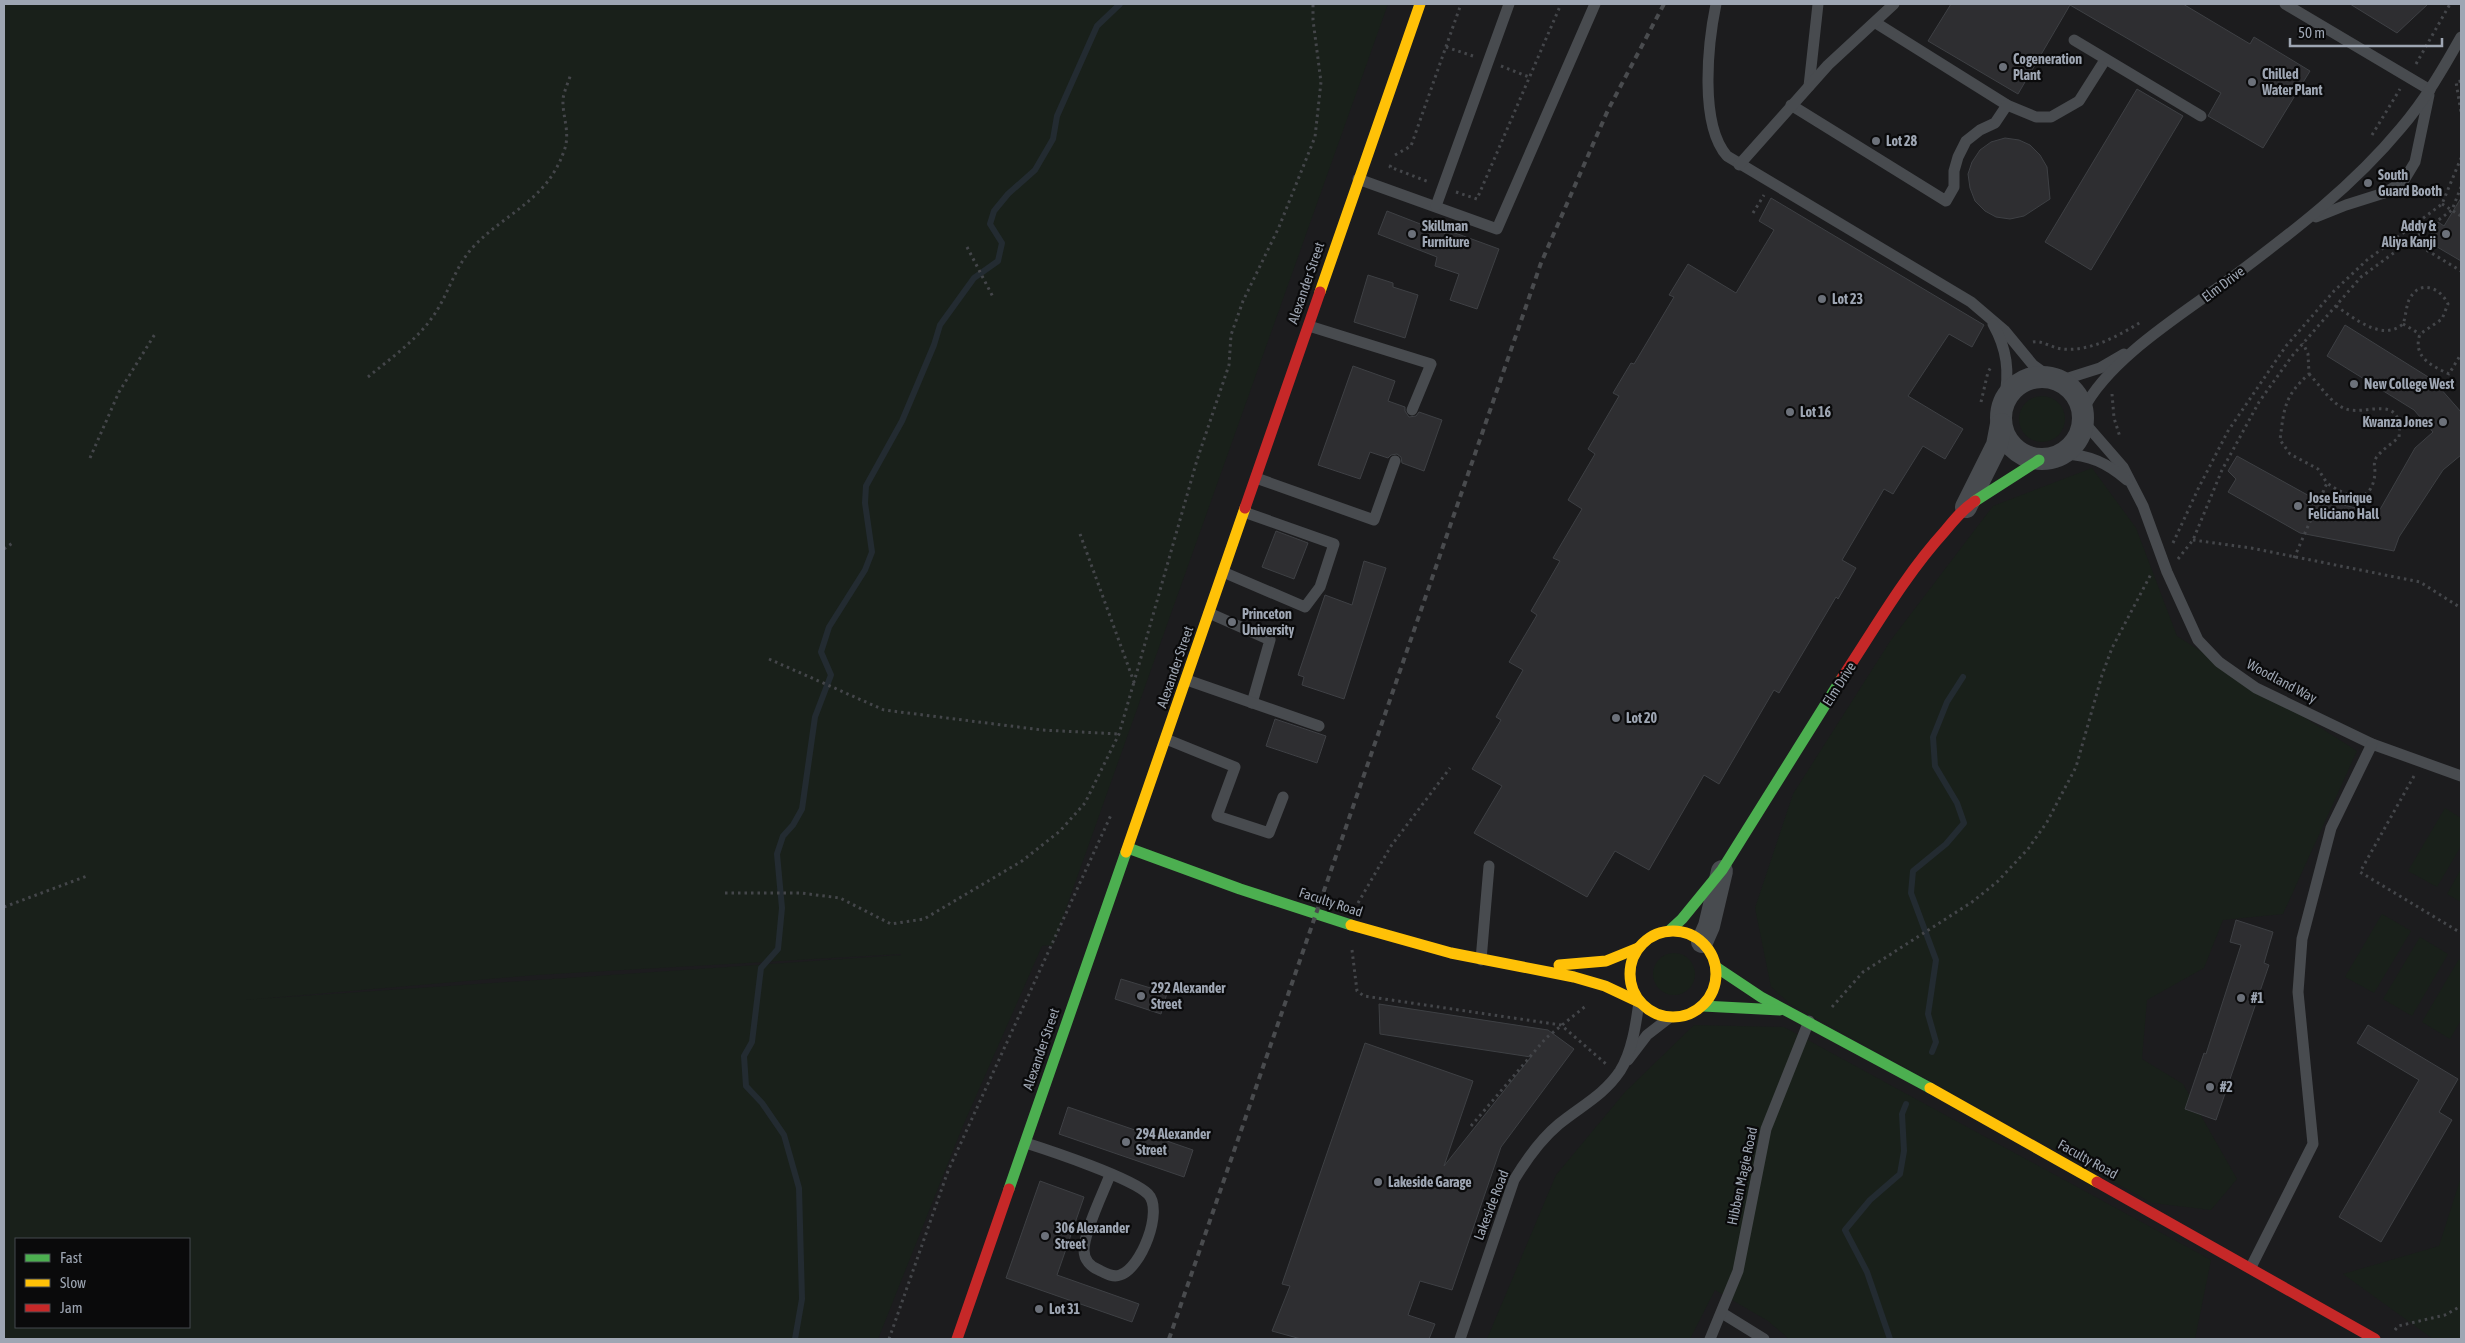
<svg xmlns="http://www.w3.org/2000/svg" width="2465" height="1343" viewBox="0 0 2465 1343" font-family="'Asap Condensed',sans-serif">
	<style>
		.built { fill: #1c1c1e; fill-rule: evenodd }
		.green { fill: #19201a; fill-rule: evenodd }
		.lines { fill: none; stroke-linecap: round; stroke-linejoin: round }
		.stream { stroke: #232b31; stroke-width: 6 }
		.building { fill: #2e2e31; stroke: #3e4044 }
		.path { stroke: #44464a; stroke-width: 3; stroke-dasharray: 2.5 4; stroke-linecap: butt }
		.lane { stroke: #484b4f; stroke-width: 11 }
		.street { stroke: #484b4f; stroke-width: 22 }
		.fast { stroke: #4caf50; stroke-width: 11 }
		.slow { stroke: #ffc107; stroke-width: 11 }
		.jam { stroke: #c62828; stroke-width: 11 }
		.rail { stroke: #494b4e; stroke-width: 4; stroke-dasharray: 6 5; stroke-linecap: butt }
		.poi-dot { fill: #6c717a; stroke: #0a0a0b; stroke-width: 2 }
		.labels { text-anchor: middle; dominant-baseline: central; stroke-width: 4.5; stroke-linejoin: round; paint-order: stroke }
		.poi-label { font-size: 14px; font-weight: bold; fill: #9ea6b3; stroke: #0a0a0b; text-anchor: start }
		.street-label { font-size: 14px; fill: #9ea6b3; stroke: #0a0a0b }
	</style>
	<rect width="100%" height="100%" fill="#0f0f10"/>
	<!-- built -->
	<path class="built" d="M4 4H2461V1339H4ZM16 1239H189V1327H16Z"/>
	<!-- green -->
	<g class="green">
		<path d="M4 4H1388L1053 945 1042 946 962 1128 878 1339H4ZM901 954V955L244 1000 536 975ZM189 1239V1327H16V1239Z"/>
		<circle cx="2042" cy="419" r="23"/>
		<path d="M2092 468 2136 528 2177 636 2357 751 2283 914 2223 920 2204 968 2147 1000 2142 1059 2183 1084 2237 1179 2211 1210 2152 1203 1790 1004 1771 987 1755 908 1793 794 1891 640 1993 506Z"/>
		<path d="M2445 808 2461 818V846L2437 887 2408 871Z"/>
		<path d="M2461 869V902L2447 894Z"/>
		<path d="M2382 914 2411 931 2374 993 2345 977Z"/>
		<path d="M2420 937 2448 954 2412 1016 2383 999Z"/>
		<circle cx="1674" cy="974" r="21"/>
		<path d="M2459 959 2461 961V1020L2450 1039 2422 1022Z"/>
		<path d="M1694 1025 1784 1027 2211 1260 2195 1339H1789L1768 1321 1715 1290 1690 1339H1487L1556 1175 1625 1092Z"/>
		<path d="M2461 1177V1339H2433L2343 1274 2439 1246Z"/>
	</g>
	<g class="lines">
		<!-- stream -->
		<g class="stream">
			<path d="M1932 1052 1936 1042 1928 1014 1936 960 1911 893 1913 871 1946 844 1964 823 1957 803 1935 766 1933 737 1947 702 1963 677"/>
			<path d="M795 1339 802 1299 799 1188 784 1135 762 1103 746 1086 744 1056 752 1042 761 968 778 949 782 908 777 854 783 836 793 825 802 809 815 717 831 675 821 652 829 627 865 570 872 552 865 503 866 486 902 421 934 345 940 325 974 278 998 261 1002 243 990 224 994 211 1008 194 1035 170 1053 139 1057 116 1097 26 1120 4"/>
			<path d="M1890 1339 1867 1272 1845 1230 1870 1200 1900 1174 1904 1151 1902 1114 1906 1104"/>
		</g>
	</g>
	<!-- building -->
	<g class="building">
		<path d="M1951 4H2183L2250 44 2254 37 2310 71 2263 148 2208 116 2221 93 2070 5 2018 94 1928 41Z"/>
		<path d="M2350 4H2428L2397 33Z"/>
		<path d="M2137 89 2183 116 2091 270 2045 242Z"/>
		<path d="M2005 138 2019 140 2030 145 2040 155 2047 167 2050 199 2024 216 2010 219 1996 217 1985 211 1975 201 1970 188 1968 174 1972 162 1980 150 1991 142Z"/>
		<path d="M1771 198 1984 325 1972 347 1949 334 1908 396 1963 429 1945 459 1923 446 1893 494 1884 489 1842 560 1856 568 1838 599 1836 597 1779 693 1774 690 1719 784 1704 775 1649 870 1615 851 1587 897 1474 833 1502 786 1472 769 1501 720 1496 717 1523 670 1509 662 1537 615 1531 611 1560 561 1553 558 1582 509 1568 500 1595 454 1588 449 1619 396 1613 393 1631 363 1634 364 1674 297 1669 295 1688 264 1736 293 1774 230 1759 221Z"/>
		<path d="M2461 198V261L2427 241 2438 222 2444 226Z"/>
		<path d="M1387 211 1446 234 1447 230 1499 249 1477 309 1450 300 1459 274 1435 266 1437 257 1378 234Z"/>
		<path d="M1368 275 1393 283V287L1418 295 1405 338 1354 322Z"/>
		<path d="M2345 325 2433 380 2461 412V455L2443 470 2399 537 2394 551 2300 533 2228 492 2236 479 2228 471 2237 456 2313 498 2378 513 2415 448 2433 432 2414 410 2327 356Z"/>
		<path d="M1353 366 1395 381 1388 401 1405 407V411L1409 417 1416 416 1419 412 1442 420 1424 471 1402 463 1401 457 1397 454 1391 455 1388 458 1370 452 1360 479 1318 465Z"/>
		<path d="M1276 531 1308 543 1294 579 1262 567Z"/>
		<path d="M1364 561 1386 568 1344 699 1302 685 1304 677 1298 675 1325 595 1352 605Z"/>
		<path d="M1275 719 1326 736 1317 763 1266 746Z"/>
		<path d="M2236 920 2273 932 2264 963 2269 965 2216 1120 2185 1109 2204 1053 2206 1054 2241 945 2230 942Z"/>
		<path d="M1121 979 1167 993 1161 1014 1115 999Z"/>
		<path d="M1379 1004 1548 1030 1574 1049 1501 1147 1452 1290 1420 1281 1408 1315 1435 1324 1429 1339H1301L1272 1331 1290 1286 1282 1284 1365 1043 1473 1081 1444 1166 1531 1057 1380 1034Z"/>
		<path d="M2368 1025 2458 1079 2439 1112 2452 1120 2381 1242 2339 1217 2419 1080 2357 1043Z"/>
		<path d="M1068 1107 1193 1150 1184 1177 1059 1134Z"/>
		<path d="M1040 1181 1084 1197 1057 1275 1139 1304 1132 1322 1006 1278Z"/>
	</g>
	<g class="lines">
		<!-- path -->
		<g class="path">
			<path d="M1446 47 1473 56"/>
			<path d="M2416 64 2450 4"/>
			<path d="M1501 66 1529 77"/>
			<path d="M2461 81 2456 82 2461 112"/>
			<path d="M2372 135 2400 89"/>
			<path d="M1395 155 1411 146 1461 4"/>
			<path d="M1391 165 1390 167 1429 182"/>
			<path d="M1456 192 1477 199 1561 4"/>
			<path d="M2442 204 2461 216"/>
			<path d="M1753 213 1764 195"/>
			<path d="M2410 240 2461 271"/>
			<path d="M967 247 993 297"/>
			<path d="M2336 306C2354 318 2382 342 2403 324 2406 316 2406 307 2409 300 2419 279 2440 287 2448 304L2442 319 2420 334C2412 357 2432 366 2449 374L2461 354"/>
			<path d="M2403 324 2420 334"/>
			<path d="M2033 342C2042 340 2052 348 2062 349 2090 352 2118 336 2141 322"/>
			<path d="M2309 374C2320 385 2331 404 2346 409 2366 416 2404 392 2399 437 2392 444 2381 450 2376 458 2373 463 2375 467 2375 473 2372 507 2346 497 2327 483"/>
			<path d="M368 377C391 358 417 340 434 315 449 293 455 266 474 246 507 212 547 200 564 151 571 133 562 116 563 99 564 91 569 81 571 73"/>
			<path d="M2112 394 2114 418 2120 437"/>
			<path d="M1981 402 1988 372 1991 367"/>
			<path d="M90 458 119 392 155 334"/>
			<path d="M1080 534 1134 682 1197 460 1229 365 1231 335 1243 301 1279 227 1315 137 1321 82 1313 20V4"/>
			<path d="M2193 540 2251 548 2420 582 2461 608"/>
			<path d="M2173 543 2199 487 2228 431 2286 346 2334 291 2367 260 2442 204 2461 158"/>
			<path d="M4 549 14 542"/>
			<path d="M2294 558 2327 483 2318 469 2290 454 2280 440C2284 409 2284 396 2309 374L2308 354 2303 343"/>
			<path d="M2178 559 2193 540 2222 470 2259 402 2292 356 2361 277 2452 210 2461 187"/>
			<path d="M769 659 884 710 1042 730 1119 734"/>
			<path d="M2414 776 2360 872 2461 933"/>
			<path d="M725 893H801L840 898 891 924 924 919 1022 861 1060 831 1085 803 1119 734 1134 682"/>
			<path d="M1358 903 1391 846 1450 768"/>
			<path d="M4 907 87 876"/>
			<path d="M1352 950 1357 991 1364 996 1561 1025 1606 1064"/>
			<path d="M1832 1007 1863 972 1972 902 1997 882 2028 849 2047 822 2076 767 2102 675 2112 648 2151 574"/>
			<path d="M1471 1126 1546 1038 1587 1005"/>
			<path d="M2395 1330 2398 1326 2445 1315 2461 1306"/>
			<path d="M889 1339 948 1171 1111 815"/>
		</g>
		<!-- lane -->
		<g class="lane">
			<path d="M1716 4C1708 43 1699 124 1727 156L1971 302 2005 331 2033 365 2051 378"/>
			<path d="M2285 4 2430 90"/>
			<path d="M1876 23 2007 105 2036 117H2051L2079 101 2105 60"/>
			<path d="M2074 40 2201 116"/>
			<path d="M1809 86 1818 4"/>
			<path d="M1791 105 1946 201 1954 187V171L1958 157 1966 141 1980 130 1995 123 2007 105"/>
			<path d="M1739 165 1828 65 1894 4"/>
			<path d="M1358 179 1497 229 1595 4"/>
			<path d="M1436 206 1509 4"/>
			<path d="M2316 217 2346 205 2384 193 2403 182 2415 162 2429 95"/>
			<path d="M1993 324C2007 349 2010 372 2004 400"/>
			<path d="M1309 326 1431 364 1412 410"/>
			<path d="M2059 381 2100 368 2124 354"/>
			<path d="M2083 410C2110 357 2186 312 2234 276 2294 231 2353 186 2401 128 2425 100 2443 69 2461 37"/>
			<path d="M2083 421 2123 467 2143 506 2167 572 2198 640 2219 662 2256 688 2372 744 2461 776"/>
			<path d="M2064 454C2090 455 2107 463 2127 480"/>
			<path d="M1256 478 1374 520 1395 461"/>
			<path d="M1223 572 1305 607 1320 587 1334 544 1244 512"/>
			<path d="M1209 613 1270 640 1252 703"/>
			<path d="M1187 680 1319 726"/>
			<path d="M1166 739 1235 767 1217 816 1269 833 1283 797"/>
			<path d="M1481 960 1489 866"/>
			<path d="M1628 1060 1647 1035 1669 1018"/>
			<path d="M1026 1143C1051 1151 1132 1178 1148 1194 1164 1210 1141 1269 1120 1275 1113 1278 1105 1273 1099 1270 1091 1267 1084 1260 1084 1250 1084 1232 1103 1193 1110 1175"/>
			<path d="M2251 1267 2313 1144 2298 992 2302 939 2331 828 2372 744"/>
			<path d="M1722 1313 1764 1339"/>
			<path d="M1460 1339 1514 1180C1526 1160 1541 1139 1559 1124 1581 1106 1604 1095 1620 1071 1632 1052 1636 1024 1639 1002"/>
			<path d="M1710 1339 1738 1271 1766 1129 1809 1021"/>
		</g>
		<!-- street -->
		<g class="street">
			<circle cx="2042" cy="418" r="41"/>
			<path d="M1966 507 1997 445 2001 424"/>
			<path d="M1702 942 1709 926 1722 871"/>
		</g>
		<!-- fast -->
		<g class="fast">
			<path d="M1975 501 2039 460"/>
			<path d="M1128 848 1240 889 1351 925"/>
			<path d="M1669 931 1682 919 1722 870 1842 678"/>
			<path d="M1716 967 1761 997 1930 1088"/>
			<path d="M1703 1006 1780 1010"/>
			<path d="M1009 1189 1126 852"/>
		</g>
		<!-- slow -->
		<g class="slow">
			<path d="M1320 292 1420 4"/>
			<path d="M1126 852 1245 508"/>
			<path d="M1351 925 1451 953 1574 977 1605 986 1639 1002"/>
			<circle cx="1673" cy="974" r="43"/>
			<path d="M1559 965 1606 961 1638 948"/>
			<path d="M1930 1088 2097 1182"/>
		</g>
		<!-- jam -->
		<g class="jam">
			<path d="M1245 508 1320 292"/>
			<path d="M1842 678C1875 628 1905 575 1945 531 1954 520 1963 509 1975 501"/>
			<path d="M2097 1182 2375 1339"/>
			<path d="M957 1339 1009 1189"/>
		</g>
		<!-- rail -->
		<path class="rail" d="M1169 1339 1541 263 1608 110 1664 4"/>
	</g>
	<!-- markers -->
	<g class="poi-dot">
		<circle cx="2003" cy="67" r="5"/>
		<circle cx="2252" cy="82" r="5"/>
		<circle cx="1876" cy="141" r="5"/>
		<circle cx="2368" cy="183" r="5"/>
		<circle cx="1412" cy="234" r="5"/>
		<circle cx="2446" cy="234" r="5"/>
		<circle cx="1822" cy="299" r="5"/>
		<circle cx="2354" cy="384" r="5"/>
		<circle cx="1790" cy="412" r="5"/>
		<circle cx="2443" cy="422" r="5"/>
		<circle cx="2298" cy="506" r="5"/>
		<circle cx="1232" cy="622" r="5"/>
		<circle cx="1616" cy="718" r="5"/>
		<circle cx="1141" cy="996" r="5"/>
		<circle cx="2241" cy="998" r="5"/>
		<circle cx="2210" cy="1087" r="5"/>
		<circle cx="1126" cy="1142" r="5"/>
		<circle cx="1378" cy="1182" r="5"/>
		<circle cx="1045" cy="1236" r="5"/>
		<circle cx="1039" cy="1309" r="5"/>
	</g>
	<g class="labels">
		<!-- poi labels -->
		<g class="poi-label">
			<text x="2013" y="59">Cogeneration<tspan x="2013" dy="16">Plant</tspan></text>
			<text x="2262" y="74">Chilled<tspan x="2262" dy="16">Water Plant</tspan></text>
			<text x="1886" y="141">Lot 28</text>
			<text x="2378" y="175">South<tspan x="2378" dy="16">Guard Booth</tspan></text>
			<text x="1422" y="226">Skillman<tspan x="1422" dy="16">Furniture</tspan></text>
			<text x="2436" y="226" text-anchor="end">Addy &amp;<tspan x="2436" dy="16">Aliya Kanji</tspan></text>
			<text x="1832" y="299">Lot 23</text>
			<text x="2364" y="384">New College West</text>
			<text x="1800" y="412">Lot 16</text>
			<text x="2433" y="422" text-anchor="end">Kwanza Jones</text>
			<text x="2308" y="498">Jose Enrique<tspan x="2308" dy="16">Feliciano Hall</tspan></text>
			<text x="1242" y="614">Princeton<tspan x="1242" dy="16">University</tspan></text>
			<text x="1626" y="718">Lot 20</text>
			<text x="1151" y="988">292 Alexander<tspan x="1151" dy="16">Street</tspan></text>
			<text x="2251" y="998">#1</text>
			<text x="2220" y="1087">#2</text>
			<text x="1136" y="1134">294 Alexander<tspan x="1136" dy="16">Street</tspan></text>
			<text x="1388" y="1182">Lakeside Garage</text>
			<text x="1055" y="1228">306 Alexander<tspan x="1055" dy="16">Street</tspan></text>
			<text x="1049" y="1309">Lot 31</text>
		</g>
		<!-- street labels -->
		<g class="street-label">
			<text transform="translate(1306 283) rotate(-71)">Alexander Street</text>
			<text transform="translate(2223 284) rotate(-37)">Elm Drive</text>
			<text transform="translate(1175 667) rotate(-71)">Alexander Street</text>
			<text transform="translate(2282 681) rotate(28)">Woodland Way</text>
			<text transform="translate(1839 684) rotate(-57)">Elm Drive</text>
			<text transform="translate(1331 902) rotate(18)">Faculty Road</text>
			<text transform="translate(1041 1049) rotate(-71)">Alexander Street</text>
			<text transform="translate(2088 1159) rotate(29)">Faculty Road</text>
			<text transform="translate(1742 1176) rotate(-78)">Hibben Magie Road</text>
			<text transform="translate(1491 1205) rotate(-69)">Lakeside Road</text>
		</g>
	</g>
	<!-- border -->
	<rect width="2465" height="1343" fill="none" stroke="#9ea6b3" stroke-width="10"/>
	<!-- legend -->
	<rect x="15" y="1238" width="175" height="90" fill="#0a0a0b" stroke="#45484e"/>
	<rect x="25" y="1254" width="25" height="8" fill="#4caf50" stroke="#45484e"/>
	<text x="60" y="1263" font-size="15" fill="#9ea6b3">Fast</text>
	<rect x="25" y="1279" width="25" height="8" fill="#ffc107" stroke="#45484e"/>
	<text x="60" y="1288" font-size="15" fill="#9ea6b3">Slow</text>
	<rect x="25" y="1304" width="25" height="8" fill="#c62828" stroke="#45484e"/>
	<text x="60" y="1313" font-size="15" fill="#9ea6b3">Jam</text>
	<!-- scale -->
	<path d="M2290 38v8h152v-8" fill="none" stroke="#9ea6b3" stroke-width="2.5"/>
	<text x="2298" y="38" font-size="15" fill="#9ea6b3" stroke="#0a0a0b" stroke-width="4" paint-order="stroke">50 m</text>
</svg>
